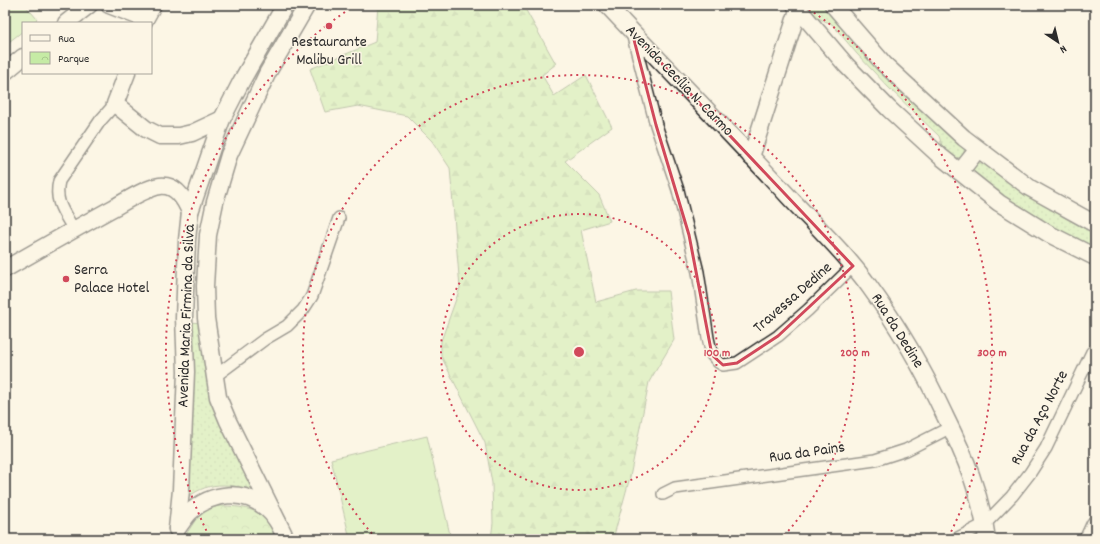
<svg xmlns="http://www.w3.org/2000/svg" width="1100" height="544" viewBox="0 0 1100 544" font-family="Dekko,sans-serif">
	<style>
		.grass { fill: url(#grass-dots); stroke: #788b68 }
		.forest { fill: url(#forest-firs); stroke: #788b68 }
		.park { fill: url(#park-crowns); stroke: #788b68 }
		.garden { fill: #c6eba5; stroke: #788b68 }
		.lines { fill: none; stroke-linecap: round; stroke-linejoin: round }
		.street-casing { stroke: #2b2b2b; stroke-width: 14 }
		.secondary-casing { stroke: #2b2b2b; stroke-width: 19 }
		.street { stroke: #fcf5e5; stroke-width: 11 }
		.secondary { stroke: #fcf5e5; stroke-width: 16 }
		.marked { fill: none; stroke: #d1495b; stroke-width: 3; stroke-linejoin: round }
		.ring { fill: none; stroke: #d1495b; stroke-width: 2; stroke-dasharray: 2 4 }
		.poi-dot { fill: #d1495b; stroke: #fcf5e5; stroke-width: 1.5 }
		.labels { text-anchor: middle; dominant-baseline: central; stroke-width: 3; stroke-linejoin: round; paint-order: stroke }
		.poi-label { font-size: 16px; fill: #2b2b2b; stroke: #fcf5e5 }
		.street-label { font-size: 16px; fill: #2b2b2b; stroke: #fcf5e5 }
		.centre { fill: #d1495b; stroke: #fcf5e5; stroke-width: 2 }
		.ring-label { font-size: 12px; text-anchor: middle; font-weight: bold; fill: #d1495b; stroke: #fcf5e5; stroke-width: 3; stroke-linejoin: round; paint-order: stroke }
	</style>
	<defs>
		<pattern id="grass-dots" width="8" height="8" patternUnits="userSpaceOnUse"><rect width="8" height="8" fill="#c6eba5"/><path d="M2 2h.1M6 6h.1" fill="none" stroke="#aaca8e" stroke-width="1.8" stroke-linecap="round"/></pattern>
		<pattern id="forest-firs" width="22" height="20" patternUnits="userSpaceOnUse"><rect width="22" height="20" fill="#c6eba5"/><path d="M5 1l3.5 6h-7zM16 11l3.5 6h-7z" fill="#aaca8e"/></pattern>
		<pattern id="park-crowns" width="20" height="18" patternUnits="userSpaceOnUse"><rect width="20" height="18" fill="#c6eba5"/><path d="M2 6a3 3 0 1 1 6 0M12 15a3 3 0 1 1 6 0" fill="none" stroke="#aaca8e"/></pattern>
	</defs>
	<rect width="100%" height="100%" fill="#fcf5e5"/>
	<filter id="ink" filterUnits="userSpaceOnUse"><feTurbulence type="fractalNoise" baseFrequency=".025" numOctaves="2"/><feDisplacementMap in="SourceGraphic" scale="8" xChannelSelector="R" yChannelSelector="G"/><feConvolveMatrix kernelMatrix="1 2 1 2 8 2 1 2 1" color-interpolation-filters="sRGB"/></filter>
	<g filter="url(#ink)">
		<!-- grass -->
		<g class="grass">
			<path d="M806 5H825L863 50 965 148 963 155 959 158 954 157 943 149 939 136 889 88 857 54 832 24 815 17Z"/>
			<path d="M978 163H983C1019 190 1055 214 1095 234V252C1051 228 1012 205 973 174V168Z"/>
			<path d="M189 322 202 323 205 371 211 399 257 494C232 481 204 481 184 501Z"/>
		</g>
		<!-- forest -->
		<path class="forest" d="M378 5H416L417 8 427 5H523L556 64 542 75 554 96 586 75 612 127 565 161 599 195 610 221 581 230 596 302 636 291H668L674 340 649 382 630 477 613 539H491L493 523 492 483 485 443 441 356V341L460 288 450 168 432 141 407 116 358 106 325 112 310 69 375 42Z"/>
		<!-- park -->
		<path class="park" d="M218 506C236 506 258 507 270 523 274 528 277 534 280 539H183L200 513Z"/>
		<!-- garden -->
		<g class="garden">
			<path d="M5 5H25L37 19 33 23H23V31L5 45Z"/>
			<path d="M427 436 451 539H350L331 459Z"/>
		</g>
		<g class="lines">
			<!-- street casing -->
			<g class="street-casing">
				<g id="street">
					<path d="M632 33 656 125 678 190 698 272 708 338 712 355 718 362 723 365 737 363 778 336 808 310 853 266"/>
					<path d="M74 230C64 212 54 202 59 181L100 121 115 104"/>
					<path d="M214 377 265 339 287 326 303 310 312 296 339 218"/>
					<path d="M663 494 675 488 875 460 906 450 951 427"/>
					<path d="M956 539 985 524 1012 496 1030 473 1046 448 1092 352"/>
				</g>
			</g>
			<!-- secondary casing -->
			<g class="secondary-casing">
				<g id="secondary">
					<path d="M109 5 145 19"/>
					<path d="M607 5C667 69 729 132 789 197 816 226 846 254 869 286 899 327 924 371 945 416 965 456 981 494 987 539"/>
					<path d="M795 5 846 65 889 109 940 156 999 203 1049 234 1095 257"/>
					<path d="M833 5 884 64 964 138 1030 188 1095 224"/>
					<path d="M66 23 89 5"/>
					<path d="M143 23 153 5"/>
					<path d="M5 72 23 57"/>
					<path d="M127 73 115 104 146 129 160 136H179L192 133 222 119"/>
					<path d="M751 157 798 10"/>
					<path d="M960 172 978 149"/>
					<path d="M5 269C42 248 78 227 115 207 127 200 146 188 160 186 176 184 185 200 190 212"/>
					<path d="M278 522 228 421 218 397 206 318 205 286 208 235 215 202 229 155 268 72 307 5"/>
					<path d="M177 529 181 490 186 372 184 318 187 240 190 212 222 119 241 82 285 5"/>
					<path d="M177 529C181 524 185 517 190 512 212 492 243 489 266 508 276 516 281 528 286 539"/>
					<path d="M1088 539 1095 524"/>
				</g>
			</g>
			<!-- street -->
			<use href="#street" class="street"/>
			<!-- secondary -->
			<use href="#secondary" class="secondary"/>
		</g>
	</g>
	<!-- marked area -->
	<path d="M0 0H1100V544H0ZM632 32 853 266 778 336 737 363 723 365 712 355 689 235 656 125Z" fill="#fcf5e5" fill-opacity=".55" fill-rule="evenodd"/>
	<path class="marked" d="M632 32 853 266 778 336 737 363 723 365 712 355 689 235 656 125Z"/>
	<!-- distance rings -->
	<g class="ring">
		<circle cx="579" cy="352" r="138"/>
		<path d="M376 538A276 276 0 1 1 782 538"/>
		<path d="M209 536A413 413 0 0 1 354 6M804 6A413 413 0 0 1 949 536"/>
	</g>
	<!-- markers -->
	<g class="poi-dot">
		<circle cx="329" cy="26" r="4"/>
		<circle cx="66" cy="279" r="4"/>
	</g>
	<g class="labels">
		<!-- poi labels -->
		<g class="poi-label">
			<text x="329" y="42">Restaurante<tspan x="329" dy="18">Malibu Grill</tspan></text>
			<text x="74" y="270" text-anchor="start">Serra<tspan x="74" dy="18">Palace Hotel</tspan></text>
		</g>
		<!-- street labels -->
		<g class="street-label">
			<text transform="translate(679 81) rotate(46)">Avenida Cecília N. Carmo</text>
			<text transform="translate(793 298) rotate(-41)">Travessa Dedine</text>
			<text transform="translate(187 316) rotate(-88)">Avenida Maria Firmina da Silva</text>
			<text transform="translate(897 331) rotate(58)">Rua da Dedine</text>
			<text transform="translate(1040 418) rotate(-62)">Rua da Aço Norte</text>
			<text transform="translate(807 453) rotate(-8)">Rua da Pains</text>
		</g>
	</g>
	<circle cx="579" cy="352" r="6" class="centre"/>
	<g class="ring-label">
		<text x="717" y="356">100 m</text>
		<text x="855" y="356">200 m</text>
		<text x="992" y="356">300 m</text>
	</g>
	<!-- margin -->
	<rect width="1100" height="544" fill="none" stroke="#fcf5e5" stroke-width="20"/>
	<rect x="10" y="10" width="1080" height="524" fill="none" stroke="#2b2b2b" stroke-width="1.5" filter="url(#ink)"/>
	<!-- legend -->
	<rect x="22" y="22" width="130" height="52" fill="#fcf5e5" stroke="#a8a49b"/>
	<rect x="30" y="35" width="20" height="6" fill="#fcf5e5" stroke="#a8a49b"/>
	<text x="58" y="42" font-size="12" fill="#2b2b2b">Rua</text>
	<rect x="30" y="52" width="20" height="12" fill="url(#park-crowns)" stroke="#a8a49b"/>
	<text x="58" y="62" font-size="12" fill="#2b2b2b">Parque</text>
	<!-- north arrow -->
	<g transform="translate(1058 42) rotate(145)" stroke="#fcf5e5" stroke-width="3" paint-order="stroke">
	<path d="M0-3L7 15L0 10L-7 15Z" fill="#2b2b2b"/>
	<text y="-6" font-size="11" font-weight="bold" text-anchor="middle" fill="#2b2b2b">N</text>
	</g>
</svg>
